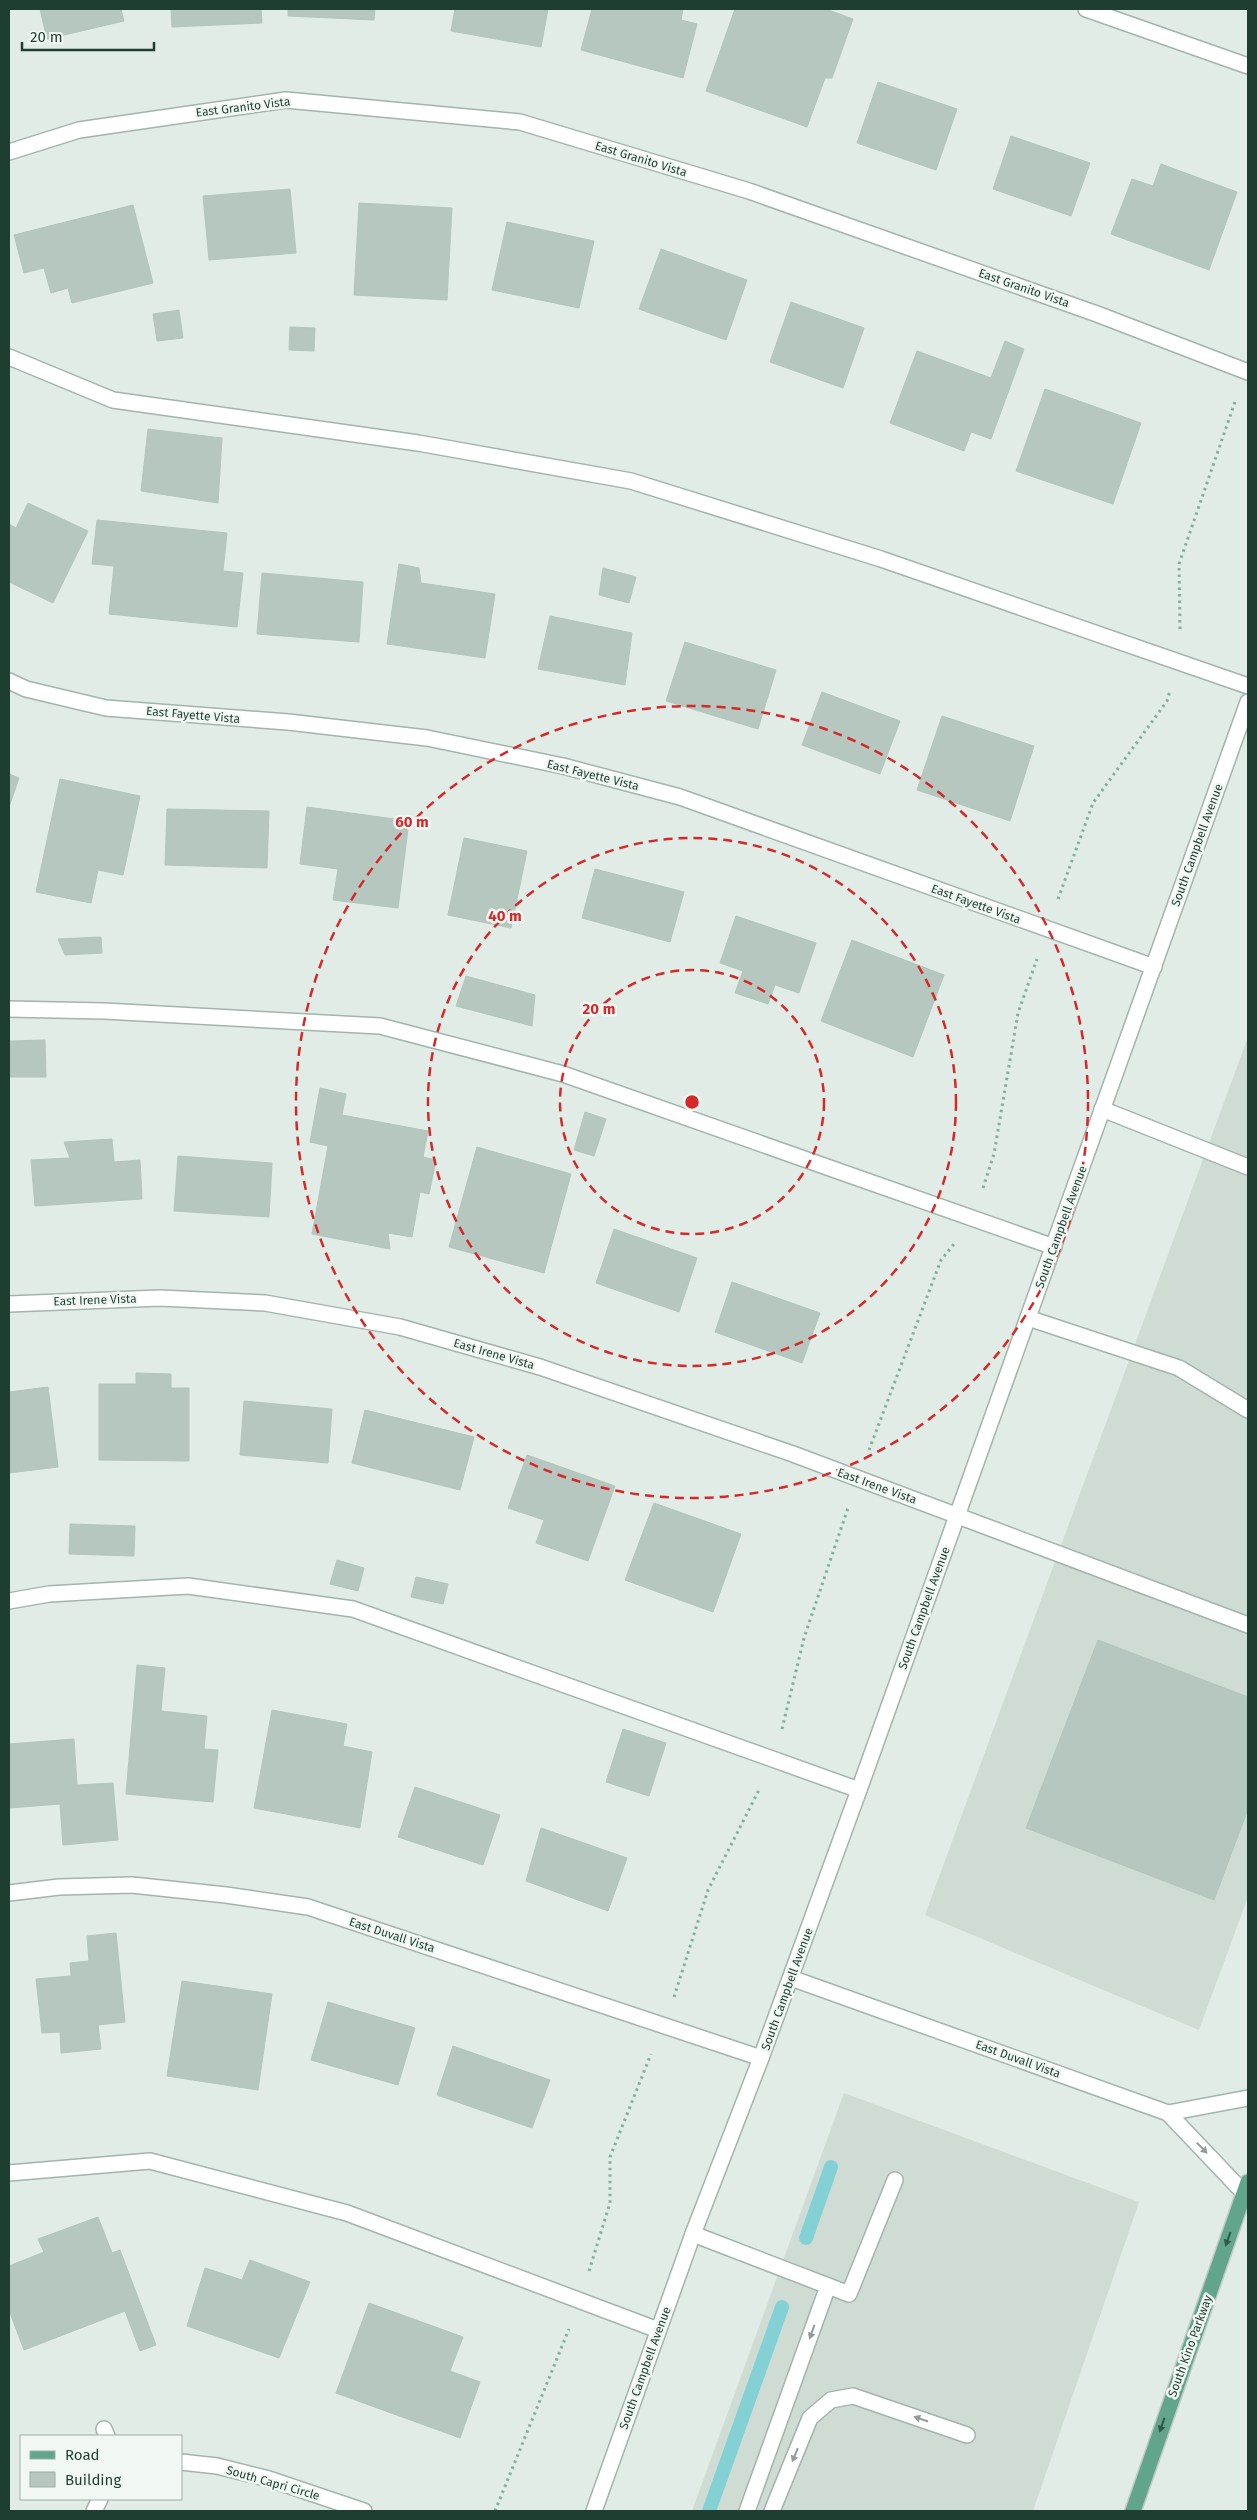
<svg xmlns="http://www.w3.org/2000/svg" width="1257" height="2520" viewBox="0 0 1257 2520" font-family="'Fira Sans',sans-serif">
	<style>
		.built { fill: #cedcd4 }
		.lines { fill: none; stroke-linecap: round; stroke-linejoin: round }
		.stream { stroke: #83d1d5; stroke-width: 14 }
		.building { fill: #b5c7be; stroke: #b2c6bc }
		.minor-casing { stroke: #a2b4ac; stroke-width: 18 }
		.major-casing { stroke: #c0c9c6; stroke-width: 18 }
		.path { stroke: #7eb29c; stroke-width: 3; stroke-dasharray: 2.5 4; stroke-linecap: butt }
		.minor { stroke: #fff; stroke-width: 15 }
		.major { stroke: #61a58c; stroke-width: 15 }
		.oneway { fill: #8f9e98 }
		.oneway2 { fill: #305848 }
		.ring { fill: none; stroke: #d62828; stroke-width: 2.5; stroke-dasharray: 9 6 }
		.labels { text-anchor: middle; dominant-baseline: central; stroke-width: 5; stroke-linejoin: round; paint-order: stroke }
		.street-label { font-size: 12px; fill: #1f3e32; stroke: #f1f8f4 }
		.centre { fill: #d62828; stroke: #f1f8f4; stroke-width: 2.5 }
		.ring-label { font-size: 15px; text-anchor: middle; font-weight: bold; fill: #d62828; stroke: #f1f8f4; stroke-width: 5; stroke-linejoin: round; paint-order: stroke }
	</style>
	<rect width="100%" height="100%" fill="#e0ece5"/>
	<!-- built -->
	<g class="built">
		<path d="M1248 1037V1897L1199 2030 925 1915Z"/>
		<path d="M844 2093 1139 2202 1033 2511H692Z"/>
	</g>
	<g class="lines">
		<!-- stream -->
		<g class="stream">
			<path d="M806 2238 831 2167"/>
			<path d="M709 2511 782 2307"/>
		</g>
	</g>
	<!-- building -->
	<g class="building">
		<path d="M40 9H121L124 21 47 39Z"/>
		<path d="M171 9H261L262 23 172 27Z"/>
		<path d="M288 9H375L374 20 288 16Z"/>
		<path d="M455 9H548L541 47 451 31Z"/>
		<path d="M592 9H683L681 20 697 24 683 78 581 50Z"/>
		<path d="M735 9H826L853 19 832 78H825L807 127 706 91Z"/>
		<path d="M878 82 957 109 936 170 857 143Z"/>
		<path d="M1011 136 1090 163 1071 216 993 189Z"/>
		<path d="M1161 164 1237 192 1209 270 1111 234 1132 179 1153 186Z"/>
		<path d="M290 189 296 253 209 260 203 196Z"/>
		<path d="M359 203 452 208 447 300 354 295Z"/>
		<path d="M133 205 153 283 72 303 68 288 51 293 44 268 24 273 14 235Z"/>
		<path d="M507 222 594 241 579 308 492 290Z"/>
		<path d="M661 249 747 280 726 340 639 309Z"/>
		<path d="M791 302 864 328 843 388 770 362Z"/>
		<path d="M179 310 183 338 157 341 153 314Z"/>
		<path d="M290 327 315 328 314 351 289 350Z"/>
		<path d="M1005 341 1024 349 991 439 971 432 964 451 890 423 917 351 991 378Z"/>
		<path d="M1045 389 1141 423 1113 504 1016 471Z"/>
		<path d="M148 429 222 438 218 503 141 491Z"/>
		<path d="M28 503 88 531 53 603 9 582V524L16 528Z"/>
		<path d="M97 520 227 533 223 571 243 573 237 627 109 614 114 566 92 564Z"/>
		<path d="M399 564 419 568 421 583 495 594 485 658 387 644Z"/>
		<path d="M603 568 636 577 629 603 599 595Z"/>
		<path d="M262 573 363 582 359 642 257 634Z"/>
		<path d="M550 616 632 633 625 685 538 669Z"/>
		<path d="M685 642 776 670 758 729 666 701Z"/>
		<path d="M822 692 900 721 880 774 802 745Z"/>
		<path d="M942 716 1034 746 1010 821 917 790Z"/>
		<path d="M9 774 19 778 9 807Z"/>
		<path d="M60 779 140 796 123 875 98 870 91 903 36 892Z"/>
		<path d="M307 807 409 821 398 908 333 900 338 869 300 864Z"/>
		<path d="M167 809 269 811 267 868 165 865Z"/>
		<path d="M464 838 527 851 511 928 448 915Z"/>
		<path d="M595 869 684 892 670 942 582 918Z"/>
		<path d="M736 916 816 943 799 993 775 985 768 1004 735 993 743 971 720 963Z"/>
		<path d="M101 937 102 953 65 955 58 939Z"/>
		<path d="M852 940 944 975 913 1057 821 1021Z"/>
		<path d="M466 976 535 995 532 1026 456 1006Z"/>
		<path d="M45 1040 46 1077H9V1041Z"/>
		<path d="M320 1088 346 1094 342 1115 428 1131 423 1157 436 1160 429 1194 420 1192 412 1237 388 1233 390 1249 312 1234 328 1146 310 1142Z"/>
		<path d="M585 1112 606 1119 594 1156 574 1150Z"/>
		<path d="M112 1139 114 1162 140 1160 142 1199 35 1206 31 1160 70 1158 64 1142Z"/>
		<path d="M477 1147 571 1174 544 1273 449 1247Z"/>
		<path d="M178 1156 272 1163 269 1217 174 1211Z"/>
		<path d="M614 1229 697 1258 679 1312 596 1283Z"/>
		<path d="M732 1282 820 1313 802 1363 715 1332Z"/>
		<path d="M136 1373 171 1374V1388H189V1461L99 1460V1384H136Z"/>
		<path d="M48 1387 58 1467 9 1473V1392Z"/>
		<path d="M244 1401 332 1409 328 1463 240 1455Z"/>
		<path d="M365 1410 474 1437 460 1490 352 1463Z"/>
		<path d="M527 1455 615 1486 588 1561 536 1543 544 1520 508 1508Z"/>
		<path d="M654 1503 741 1534 713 1612 625 1580Z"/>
		<path d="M70 1524 135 1526 134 1556 69 1554Z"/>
		<path d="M337 1560 364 1568 358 1591 330 1584Z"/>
		<path d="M416 1577 448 1584 443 1604 411 1597Z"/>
		<path d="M1098 1640 1248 1697V1809L1214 1900 1026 1828Z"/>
		<path d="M137 1665 165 1668 161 1711 207 1716 204 1749 218 1750 213 1802 126 1794Z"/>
		<path d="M272 1710 347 1724 343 1746 372 1752 360 1828 254 1808Z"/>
		<path d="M623 1729 666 1743 649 1796 606 1782Z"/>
		<path d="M74 1739 77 1785 113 1783 118 1840 63 1845 60 1804 9 1808V1744Z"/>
		<path d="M415 1787 500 1815 483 1865 398 1837Z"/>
		<path d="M541 1828 627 1858 608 1911 526 1881Z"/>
		<path d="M116 1933 125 2022 98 2025 101 2049 61 2053 60 2032 42 2033 36 1979 71 1976 70 1963 89 1961 87 1936Z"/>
		<path d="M182 1981 272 1994 258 2090 167 2076Z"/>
		<path d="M328 2002 415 2028 398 2085 311 2060Z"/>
		<path d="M453 2046 550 2080 532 2128 437 2095Z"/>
		<path d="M98 2217 112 2253 120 2250 156 2345 140 2351 125 2311 24 2350 9 2310V2266L44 2252 38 2239Z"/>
		<path d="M250 2260 310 2282 279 2358 187 2326 205 2268 242 2280Z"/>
		<path d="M369 2303 463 2337 450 2371 480 2382 460 2438 336 2393Z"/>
	</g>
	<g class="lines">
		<!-- minor casing -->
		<g class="minor-casing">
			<g id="minor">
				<path d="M1086 9 1248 66"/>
				<path d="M9 152 79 130 286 100 520 122 749 191 1097 314 1248 372"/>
				<path d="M9 357 113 400 418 443 631 481 881 559 1248 686"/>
				<path d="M9 681 26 689 106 708 288 722 427 738 563 766 680 797 1154 967"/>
				<path d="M9 1009 104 1011 380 1026 563 1074 1054 1247"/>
				<path d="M1102 1109 1248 1167"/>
				<path d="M9 1304 160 1298 265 1303 400 1327 540 1367 793 1454 1248 1625"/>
				<path d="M1028 1318 1179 1368 1248 1410"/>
				<path d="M9 1601 49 1594 188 1586 353 1609 859 1790"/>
				<path d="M9 1893 59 1887 132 1885 226 1895 308 1907 761 2058"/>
				<path d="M791 1978 1168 2113 1248 2098"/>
				<path d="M1168 2113 1244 2193 1248 2194"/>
				<path d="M9 2173 150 2161 347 2213 658 2330"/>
				<path d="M693 2234 849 2294 895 2180"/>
				<path d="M104 2429 107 2436"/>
				<path d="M181 2462 217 2466 269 2479 364 2511"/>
				<path d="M94 2511 100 2499"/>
				<path d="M594 2511 693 2234 761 2058 859 1790 1248 702"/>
				<path d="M747 2511 828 2286"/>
				<path d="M772 2511 810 2418 831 2400 853 2396 967 2435"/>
			</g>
		</g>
		<!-- major casing -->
		<g class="major-casing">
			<path id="major" d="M1133 2511 1248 2182"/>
		</g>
		<!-- path -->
		<g class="path">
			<path d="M1180 629 1179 564 1236 399"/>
			<path d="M1058 899 1093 803 1167 701 1170 691"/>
			<path d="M983 1188 994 1154 1018 1013 1037 959"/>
			<path d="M869 1450 941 1260 954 1244"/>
			<path d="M782 1729 804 1638 848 1508"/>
			<path d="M674 1997 708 1890 760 1788"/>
			<path d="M589 2271 610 2203V2157L651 2054"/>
			<path d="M495 2511 569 2329"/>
		</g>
		<!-- minor -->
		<use href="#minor" class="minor"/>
		<!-- major -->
		<use href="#major" class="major"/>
	</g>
	<!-- one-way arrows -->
	<defs><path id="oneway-solid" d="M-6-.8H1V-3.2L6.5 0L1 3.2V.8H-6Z" transform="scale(1.25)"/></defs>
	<g class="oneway">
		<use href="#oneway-solid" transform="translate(1202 2148) rotate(46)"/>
		<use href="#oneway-solid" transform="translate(812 2332) rotate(109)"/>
		<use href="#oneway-solid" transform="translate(921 2419) rotate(-161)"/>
		<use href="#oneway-solid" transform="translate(795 2455) rotate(112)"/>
	</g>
	<g class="oneway2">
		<use href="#oneway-solid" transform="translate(1228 2239) rotate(110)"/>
		<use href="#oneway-solid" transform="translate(1162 2425) rotate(109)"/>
	</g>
	<!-- distance rings -->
	<g class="ring">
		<circle cx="692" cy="1102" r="132"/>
		<circle cx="692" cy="1102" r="264"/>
		<circle cx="692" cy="1102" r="396"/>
	</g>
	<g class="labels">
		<!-- street labels -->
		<g class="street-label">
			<text transform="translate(243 107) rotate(-7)">East Granito Vista</text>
			<text transform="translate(641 159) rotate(17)">East Granito Vista</text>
			<text transform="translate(1024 288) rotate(19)">East Granito Vista</text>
			<text transform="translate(193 715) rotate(5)">East Fayette Vista</text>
			<text transform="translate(593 775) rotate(14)">East Fayette Vista</text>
			<text transform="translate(1197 845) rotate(-70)">South Campbell Avenue</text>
			<text transform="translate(976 904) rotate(20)">East Fayette Vista</text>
			<text transform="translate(1061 1227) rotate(-70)">South Campbell Avenue</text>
			<text transform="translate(95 1300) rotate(-2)">East Irene Vista</text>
			<text transform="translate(494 1354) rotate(16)">East Irene Vista</text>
			<text transform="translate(877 1486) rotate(20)">East Irene Vista</text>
			<text transform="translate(924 1608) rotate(-70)">South Campbell Avenue</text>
			<text transform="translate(392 1935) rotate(18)">East Duvall Vista</text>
			<text transform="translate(787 1989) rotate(-70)">South Campbell Avenue</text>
			<text transform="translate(1018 2059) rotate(20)">East Duvall Vista</text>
			<text transform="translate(1190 2346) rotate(-70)">South Kino Parkway</text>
			<text transform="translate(645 2368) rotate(-70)">South Campbell Avenue</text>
			<text transform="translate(273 2483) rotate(16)">South Capri Circle</text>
		</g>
	</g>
	<circle cx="692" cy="1102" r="8" class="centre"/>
	<g class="ring-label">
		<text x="412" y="827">60 m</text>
		<text x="505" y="921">40 m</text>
		<text x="599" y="1014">20 m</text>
	</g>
	<!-- border -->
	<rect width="1257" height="2520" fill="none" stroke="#1f3e32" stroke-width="20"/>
	<!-- legend -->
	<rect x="20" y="2435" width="162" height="65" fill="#f1f8f4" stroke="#9daea6"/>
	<rect x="30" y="2451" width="25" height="8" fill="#61a58c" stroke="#9daea6"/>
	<text x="65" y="2460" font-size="15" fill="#1f3e32">Road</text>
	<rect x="30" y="2472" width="25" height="15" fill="#b5c7be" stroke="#9daea6"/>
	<text x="65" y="2485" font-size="15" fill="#1f3e32">Building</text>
	<!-- scale -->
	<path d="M22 42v8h132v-8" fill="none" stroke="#1f3e32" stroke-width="2.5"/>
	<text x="30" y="42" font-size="15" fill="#1f3e32" stroke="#f1f8f4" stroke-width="4" paint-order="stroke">20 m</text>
</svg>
